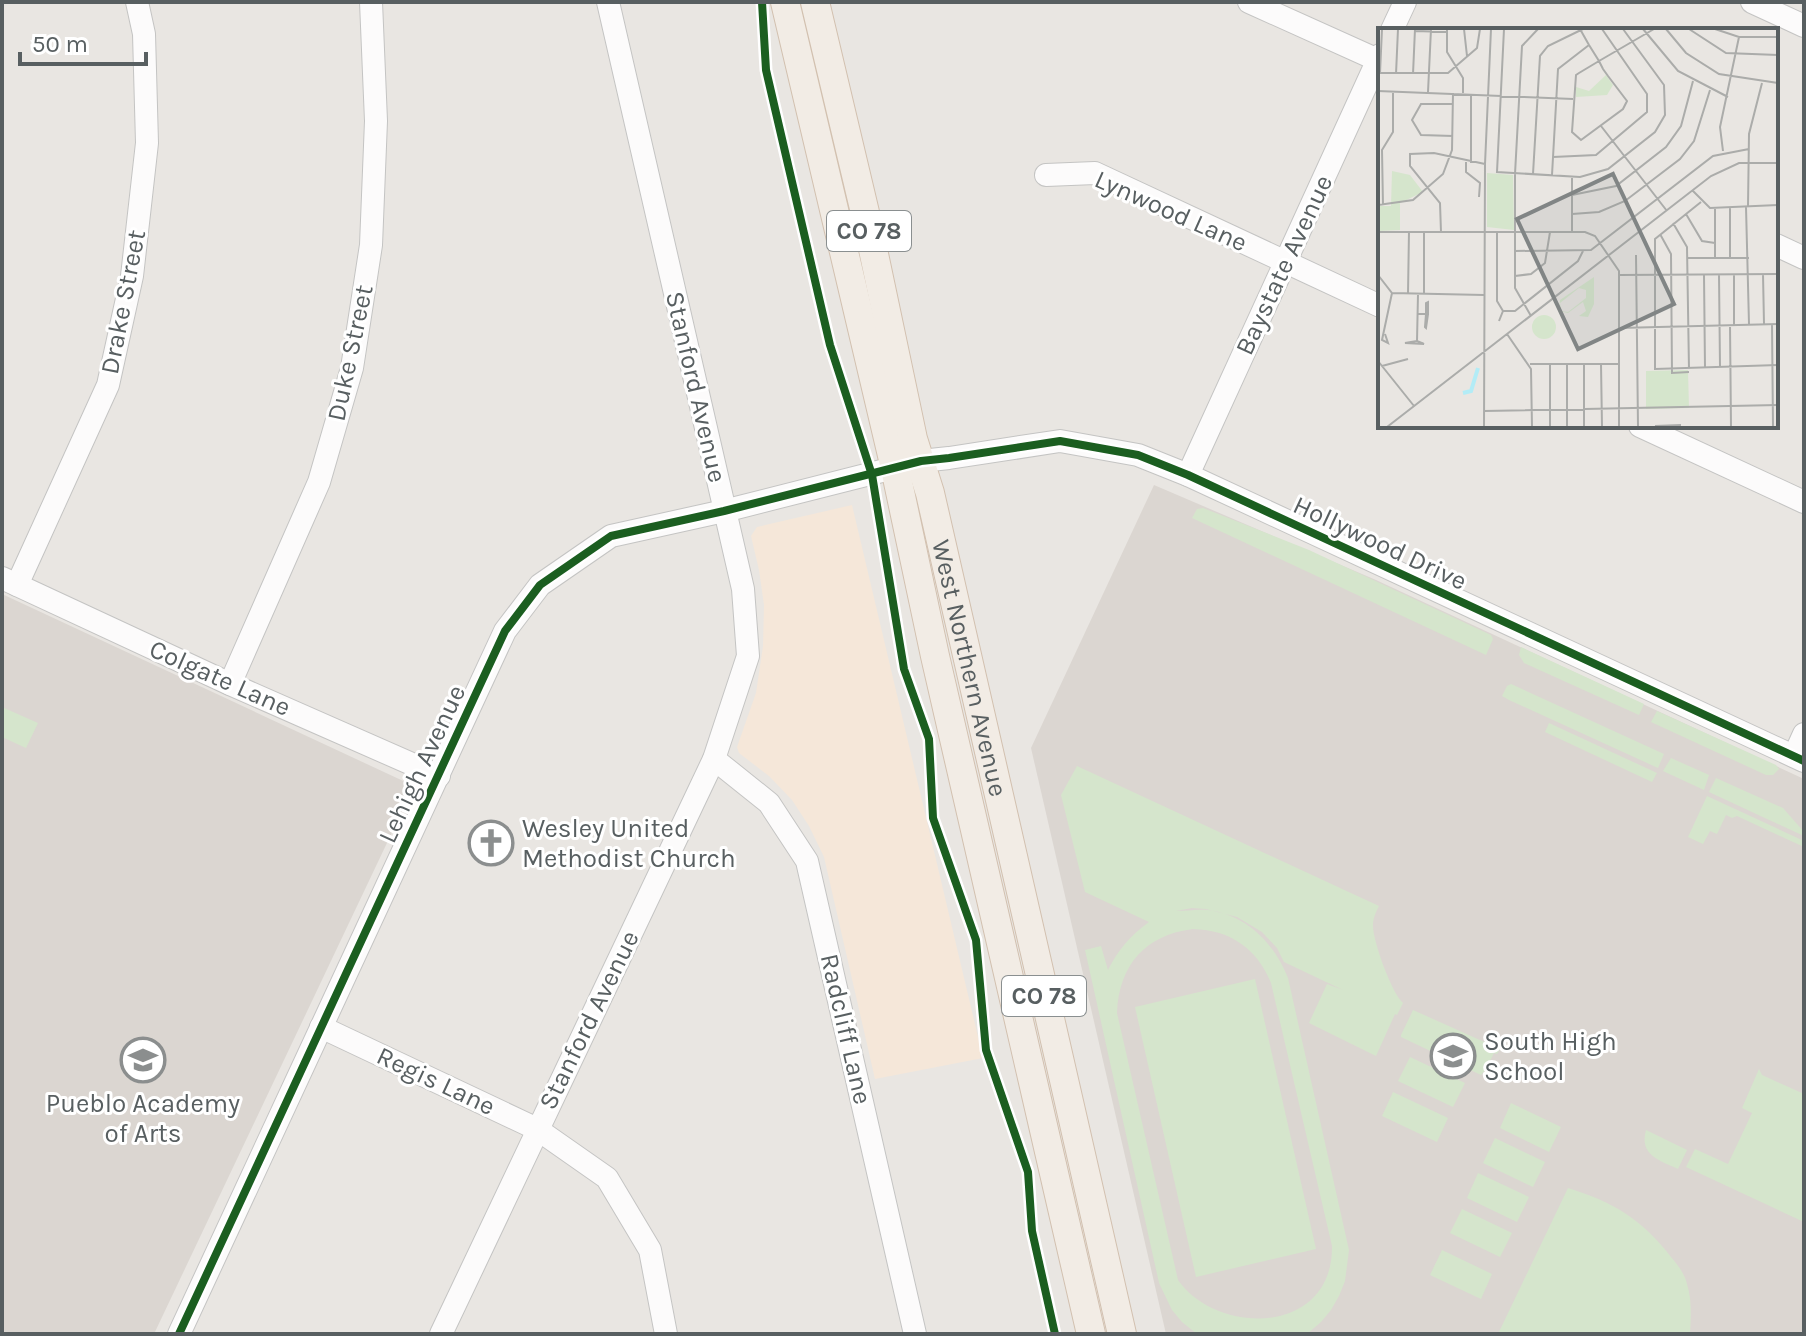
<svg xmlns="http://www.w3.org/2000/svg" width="1806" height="1336" viewBox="0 0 1806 1336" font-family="Karla,sans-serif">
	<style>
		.commercial { fill: #f5e7d9 }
		.education { fill: #dbd6d1 }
		.green { fill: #d5e5cc; fill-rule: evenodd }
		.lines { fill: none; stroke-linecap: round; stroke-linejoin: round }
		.minor-casing { stroke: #c4c4c3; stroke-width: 24 }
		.major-casing { stroke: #d2c0af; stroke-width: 30 }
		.minor { stroke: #fcfbfb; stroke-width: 22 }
		.major { stroke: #f2ece5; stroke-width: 28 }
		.cycleway-casing { stroke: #fff; stroke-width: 13 }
		.cycleway { stroke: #1b5e20; stroke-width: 8 }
		.labels { text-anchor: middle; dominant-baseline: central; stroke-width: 6; stroke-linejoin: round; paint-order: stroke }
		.shield { fill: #fff; stroke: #8a8f90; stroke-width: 2 }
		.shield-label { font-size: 24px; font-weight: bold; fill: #585f61 }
		.street-label { font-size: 26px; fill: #585f61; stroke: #fff }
		.poi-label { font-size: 26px; fill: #585f61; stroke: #fff; text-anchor: start }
		.inset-river { fill: none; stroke: #b3ecf6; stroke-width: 4 }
		.inset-road { fill: none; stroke: #abacaa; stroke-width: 2 }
		.view { fill: #818585; fill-opacity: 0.15; stroke: #818585; stroke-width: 4 }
		.inset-edge { fill: none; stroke: #585f61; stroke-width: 4 }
	</style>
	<rect width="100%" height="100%" fill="#e9e6e2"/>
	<!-- commercial -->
	<path class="commercial" d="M852 505 983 1058 875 1079 824 857 809 826 792 800 769 776 739 753 737 747 756 693 763 646 764 605 759 570 751 536 757 527Z"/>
	<!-- education -->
	<g class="education">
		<path d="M1154 485 1376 580 1804 779V1334H1166L1031 748Z"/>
		<path d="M2 594 414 786 154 1334H2Z"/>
	</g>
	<!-- green -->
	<g class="green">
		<path d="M1203 508 1309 550 1491 635 1493 639 1486 655 1192 518 1197 509Z"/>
		<path d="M1521 647 1644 704 1639 715 1524 663 1519 655Z"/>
		<path d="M1511 684 1664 754 1658 768 1509 700 1502 696 1507 686Z"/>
		<path d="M2 707 38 723 26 748 2 737Z"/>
		<path d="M1657 711 1776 765 1779 769 1773 775H1766L1651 722Z"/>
		<path d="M1549 723 1657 773 1652 782 1545 732Z"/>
		<path d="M1671 758 1709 775 1704 790 1663 771Z"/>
		<path d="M1077 766 1379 906C1376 912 1373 918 1373 925 1372 939 1392 994 1403 1003L1397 1015 1395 1014 1376 1056 1309 1023 1327 984 1343 990 1284 962 1277 948 1262 932 1237 917 1206 909 1192 908 1176 911C1186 911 1197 909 1208 910 1247 915 1274 943 1288 978L1349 1250 1345 1281 1339 1296 1331 1310 1321 1322 1307 1334H1197L1182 1322 1172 1310 1159 1283 1085 950 1101 946 1108 970C1118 950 1130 936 1149 922L1085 892 1061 795ZM1193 929C1231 930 1257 949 1271 983L1332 1246C1333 1336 1217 1336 1178 1280L1117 1013C1119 965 1145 935 1193 929Z"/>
		<path d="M1716 778 1783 808 1804 832V836L1709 792Z"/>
		<path d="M1707 796 1804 841V847L1737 816 1732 818 1726 815 1717 834 1710 831 1703 844 1688 837Z"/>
		<path d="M1255 979 1316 1249 1196 1277 1135 1007Z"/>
		<path d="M1413 1010 1500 1049 1497 1054 1494 1053 1486 1069 1481 1075 1401 1037V1035Z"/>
		<path d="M1410 1057 1465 1083 1453 1107 1398 1081Z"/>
		<path d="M1759 1069 1762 1075 1804 1094V1222L1686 1167 1695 1149 1728 1164 1752 1113 1742 1108Z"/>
		<path d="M1393 1092 1448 1118 1437 1142 1382 1116Z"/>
		<path d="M1511 1103 1561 1127 1549 1152 1500 1128Z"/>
		<path d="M1646 1130 1687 1150 1678 1169C1659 1160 1639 1155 1646 1130Z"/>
		<path d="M1495 1138 1545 1162 1533 1187 1483 1163Z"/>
		<path d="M1478 1173 1529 1197 1517 1222 1467 1198Z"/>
		<path d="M1568 1188C1613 1202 1642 1219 1671 1257 1677 1264 1685 1274 1687 1284 1692 1300 1691 1318 1690 1334H1498Z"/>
		<path d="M1462 1209 1512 1233 1500 1257 1450 1233Z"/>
		<path d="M1442 1250 1492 1274 1481 1299 1430 1275Z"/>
	</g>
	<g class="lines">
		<!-- minor casing -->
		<g class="minor-casing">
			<g id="minor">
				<path d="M1249 2 1380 61"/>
				<path d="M1752 2 1804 26"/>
				<path d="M1392 30 1405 2"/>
				<path d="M1046 175 1095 173 1380 306"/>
				<path d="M1776 245 1804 258"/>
				<path d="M1640 426 1804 502"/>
				<path d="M1188 475 1380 55"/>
				<path d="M2 578 230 684 439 776"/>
				<path d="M17 585 108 385 132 276 147 143 144 34 137 2"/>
				<path d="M230 684 319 482 352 368 371 245 376 121 371 2"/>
				<path d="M1794 756 1804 734"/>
				<path d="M714 759 769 803 807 861 915 1334"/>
				<path d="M321 1027 537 1129 607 1178 650 1250 666 1334"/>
				<path d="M179 1334 505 631 540 585 611 536 724 511 921 461 949 458 1060 441 1138 455 1188 475 1804 761"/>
				<path d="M441 1334 714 759 748 656 743 589 608 2"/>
			</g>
		</g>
		<!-- major casing -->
		<g class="major-casing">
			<g id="major">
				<path d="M785 2 895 468 935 656 1091 1334"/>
				<path id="s1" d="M815 2 867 221 913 439 930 493 1122 1334"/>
			</g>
		</g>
		<!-- minor -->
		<use href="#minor" class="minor"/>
		<!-- major -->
		<use href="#major" class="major"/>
		<!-- cycleway casing -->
		<g class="cycleway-casing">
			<g id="cycleway">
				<path d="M762 2 766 70 830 345 872 475 904 669 929 739 933 818 976 940 986 1050 1028 1172 1032 1231 1055 1334"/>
				<path d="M179 1334 505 631 540 585 611 536 724 511 921 461 949 458 1060 441 1138 455 1188 475 1804 761"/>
			</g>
		</g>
		<!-- cycleway -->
		<use href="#cycleway" class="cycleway"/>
	</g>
	<!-- icons -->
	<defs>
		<g id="church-ring" transform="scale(2.3)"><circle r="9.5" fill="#fff" stroke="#8b8e8e" stroke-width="1.5"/><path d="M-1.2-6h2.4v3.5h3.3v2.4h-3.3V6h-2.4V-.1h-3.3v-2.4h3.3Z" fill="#8b8e8e"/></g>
		<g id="school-ring" transform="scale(2.3)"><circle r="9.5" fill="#fff" stroke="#8b8e8e" stroke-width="1.5"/><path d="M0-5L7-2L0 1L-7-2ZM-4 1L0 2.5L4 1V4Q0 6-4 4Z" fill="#8b8e8e"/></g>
	</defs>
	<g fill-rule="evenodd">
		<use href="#church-ring" x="491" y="843"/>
		<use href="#school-ring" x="1453" y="1056"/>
		<use href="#school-ring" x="143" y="1060"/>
	</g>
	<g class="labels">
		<!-- shield labels -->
		<g class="shield">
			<rect x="827" y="211" width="84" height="40" rx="6"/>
			<rect x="1002" y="976" width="84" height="40" rx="6"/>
		</g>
		<g class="shield-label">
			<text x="869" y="231">CO 78</text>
			<text x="1044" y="996">CO 78</text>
		</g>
		<!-- street labels -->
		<g class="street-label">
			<text transform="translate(1171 211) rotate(24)">Lynwood Lane</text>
			<text transform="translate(1284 265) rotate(-65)">Baystate Avenue</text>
			<text transform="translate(123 302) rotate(-79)">Drake Street</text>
			<text transform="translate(350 353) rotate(-78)">Duke Street</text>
			<text transform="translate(696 387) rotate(77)">Stanford Avenue</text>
			<text transform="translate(1380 543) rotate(25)">Hollywood Drive</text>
			<text stroke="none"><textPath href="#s1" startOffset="684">West Northern Avenue</textPath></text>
			<text transform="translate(220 678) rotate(24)">Colgate Lane</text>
			<text transform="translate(422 764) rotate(-65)">Lehigh Avenue</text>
			<text transform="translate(589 1020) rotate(-64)">Stanford Avenue</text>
			<text transform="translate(846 1029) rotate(77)">Radcliff Lane</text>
			<text transform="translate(436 1081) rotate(25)">Regis Lane</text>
		</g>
		<!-- poi labels -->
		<g class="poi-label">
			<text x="522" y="828">Wesley United<tspan x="522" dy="30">Methodist Church</tspan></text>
			<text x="1484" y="1041">South High<tspan x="1484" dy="30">School</tspan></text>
			<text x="143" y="1103" text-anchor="middle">Pueblo Academy<tspan x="143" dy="30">of Arts</tspan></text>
		</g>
	</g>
	<!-- overview -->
	<g transform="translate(1378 28)">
		<rect width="400" height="400" fill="#e9e6e2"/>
		<path d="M228 47 235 57 229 67 198 69V59L211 63ZM14 143 32 147 45 164 22 175V202L0 203V178H13ZM109 145 135 147 136 202 109 199ZM216 249V276L210 289 201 288 208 283 205 274 190 285 181 283 182 272ZM201 260 208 262V270L190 284 183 283 182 275ZM154 299a12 12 0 1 1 24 0a12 12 0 1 1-24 0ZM310 342 311 380 268 381V343Z" fill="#d5e5cc" fill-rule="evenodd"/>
		<path class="inset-river" d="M85 365 93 363 100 340"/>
		<path class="inset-road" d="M69 1V24L85 50V65M86 1 89 28M126 1 119 144 202 149 230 141 277 104 287 87 286 57 245 1M202 1 211 17 221 33 225 41 230 48 249 73 245 81 203 112 194 104 198 47 201 45 221 33 276 1M265 1 300 43 350 69M288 1 308 25 341 46 400 55M311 1 348 25 400 27M337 1 361 9H400M37 3 69 4M0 45H70L99 20 102 1M2 45 4 1M18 46 20 1M35 46 37 1M0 63 195 71M50 64 53 1M223 98 289 183M75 108 43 107 34 92 43 76H75M345 123 342 99 361 9M175 129 218 127 269 84V66L224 1M88 134V144L102 155 101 169M93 135V66M155 146 162 28 170 18 205 1M174 147 180 41 211 17M314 162 332 180 400 177M194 167 238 158 288 119 303 98 315 53M323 174 277 211V341L400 337M0 177 35 172 65 146 74 122 75 65M5 178 4 122 15 104V63M370 178 371 106 384 55M368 179 371 296M352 180V230M337 181V230M194 186 221 184 247 173 302 131 316 113 332 62M308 186 324 213 337 215M295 195 309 219 311 341M194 203V148M0 204H207L217 208 241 243V399M63 204 62 175 32 138V126L56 125 107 136M119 204V273L125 283M0 206V244M282 206 293 226 294 345 311 344M137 223 213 222 335 128 371 121M258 227 260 399M310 230H371M385 246 386 296M0 247 14 265 106 267M241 247 400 246M326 247 327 340M341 247 342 339M356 247V297M137 248 153 246 167 235 172 204M30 266 31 203M46 266V204M40 286H50V274L48 275V286L47 299 48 300 50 286M153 288 137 260V146L144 18 160 1M121 293 125 283H137L200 233 205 223M394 296 395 399M352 297 353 399M241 300 400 296M7 306 10 315 4 312 14 265M129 306 153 341 154 399M39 313 27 315 46 316 39 313 40 266M0 333 36 378M152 336H242M206 336V399M223 336 224 399M4 338 30 331M106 383 400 377M277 398 303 397M9 399 333 148 361 135H400M106 399 107 136 113 1M172 399V336M189 399V336"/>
		<path class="view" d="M235 146 296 276 200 321 139 191Z"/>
		<rect width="400" height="400" class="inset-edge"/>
	</g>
	<!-- border -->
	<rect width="1806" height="1336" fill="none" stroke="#585f61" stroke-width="8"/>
	<!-- scale -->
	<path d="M20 52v12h126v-12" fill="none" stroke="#585f61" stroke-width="4"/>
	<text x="32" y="52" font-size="24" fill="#585f61" stroke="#ffffff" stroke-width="6" paint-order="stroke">50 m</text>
</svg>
